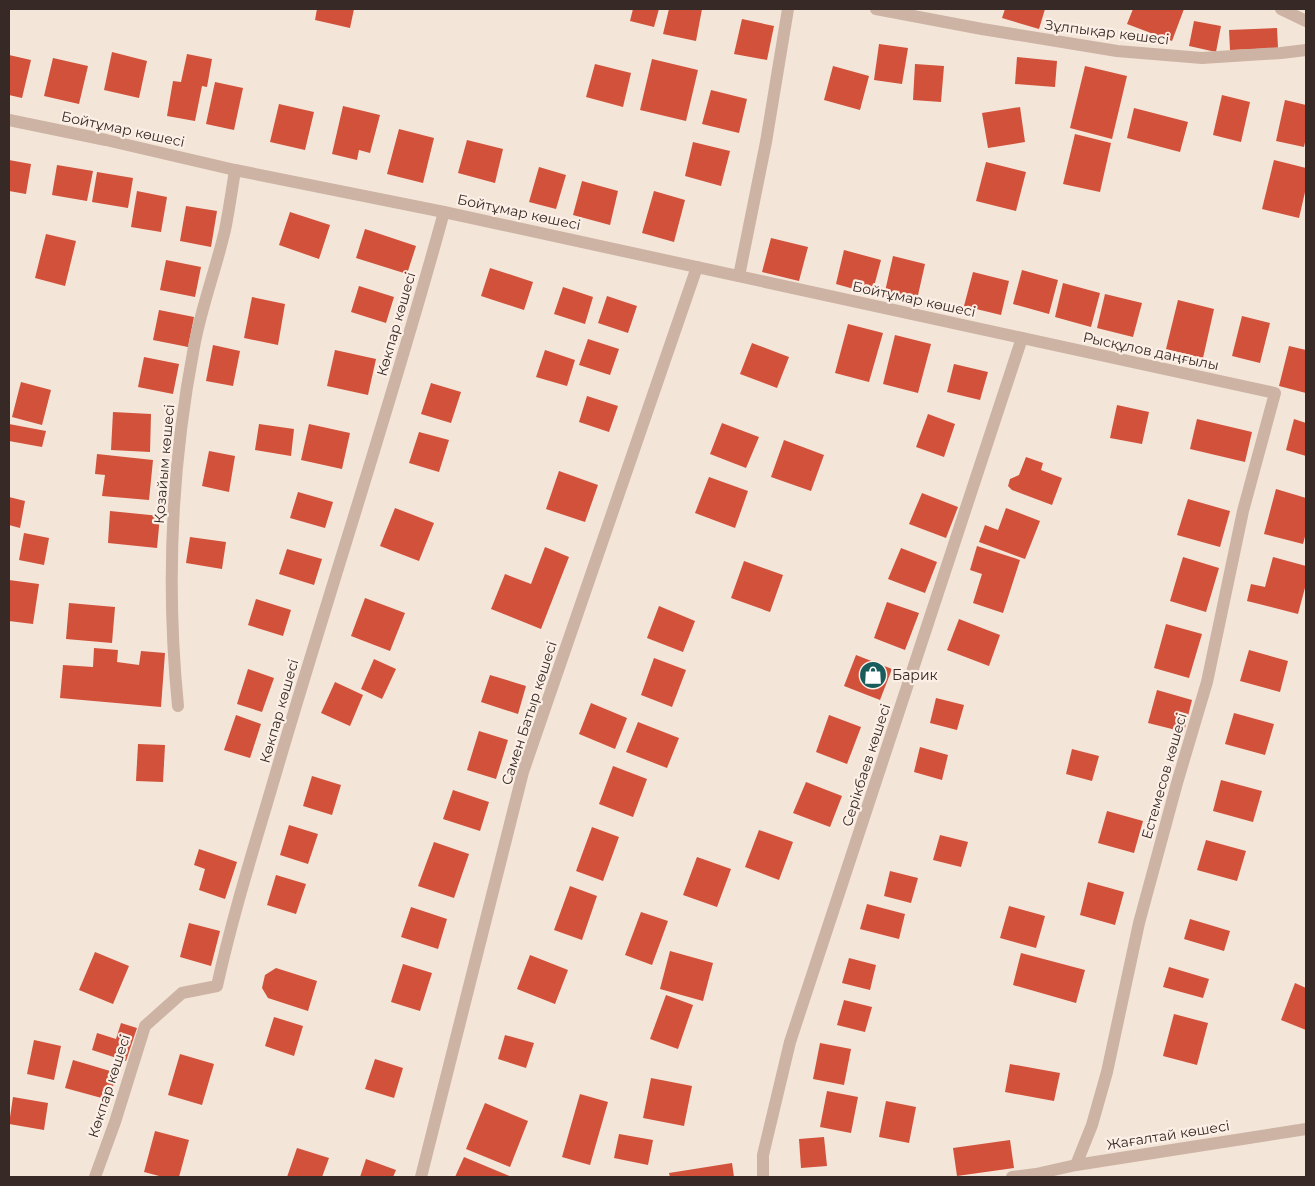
<svg xmlns="http://www.w3.org/2000/svg" width="1315" height="1186" viewBox="0 0 1315 1186" font-family="Montserrat,sans-serif">
	<style>
		.building { fill: #d1513a }
		.lines { fill: none; stroke-linecap: round; stroke-linejoin: round }
		.minor { stroke: #cdb3a4; stroke-width: 12 }
		.labels { text-anchor: middle; dominant-baseline: central; stroke-width: 4.5; stroke-linejoin: round; paint-order: stroke }
		.street-label { font-size: 14px; fill: #372a26; stroke: #fbefe6 }
		.poi-label { font-size: 14px; fill: #372a26; stroke: #fbefe6; text-anchor: start }
	</style>
	<rect width="100%" height="100%" fill="#f4e5d9"/>
	<!-- building -->
	<g class="building">
		<path d="M317 9H354L350 28 315 20Z"/>
		<path d="M633 9H659L654 27 630 21Z"/>
		<path d="M669 9H702L696 41 663 34Z"/>
		<path d="M1005 9H1045L1039 29 1002 18Z"/>
		<path d="M1133 9H1184L1172 41 1127 24Z"/>
		<path d="M742 19 774 26 767 60 734 54Z"/>
		<path d="M1194 21 1221 26 1216 52 1189 46Z"/>
		<path d="M1277 28 1278 48 1230 50 1229 30Z"/>
		<path d="M879 44 908 48 902 84 874 80Z"/>
		<path d="M112 52 147 61 139 98 104 90Z"/>
		<path d="M187 54 212 59 207 87 202 86 195 121 167 116 173 81 181 82Z"/>
		<path d="M9 55 31 60 22 98 9 95Z"/>
		<path d="M1017 57 1057 61 1055 87 1015 84Z"/>
		<path d="M53 58 88 66 79 104 44 96Z"/>
		<path d="M652 59 698 70 686 121 640 110Z"/>
		<path d="M595 64 631 73 623 107 586 97Z"/>
		<path d="M915 64 944 66 941 102 913 100Z"/>
		<path d="M833 66 869 76 860 110 824 100Z"/>
		<path d="M1085 66 1127 76 1112 139 1070 128Z"/>
		<path d="M215 82 243 88 234 130 206 124Z"/>
		<path d="M711 90 747 99 739 133 702 124Z"/>
		<path d="M1222 95 1250 102 1241 142 1213 135Z"/>
		<path d="M1285 100 1306 105V137L1304 147 1276 141Z"/>
		<path d="M279 104 314 112 305 150 270 142Z"/>
		<path d="M343 106 380 115 370 153 359 150 357 160 332 154Z"/>
		<path d="M1020 107 1025 142 988 148 982 113Z"/>
		<path d="M1134 108 1188 122 1180 152 1127 138Z"/>
		<path d="M399 129 434 138 423 183 387 174Z"/>
		<path d="M1075 134 1111 143 1100 192 1063 184Z"/>
		<path d="M467 140 503 149 495 183 458 173Z"/>
		<path d="M693 142 730 151 721 186 685 176Z"/>
		<path d="M9 160 31 164 26 194 9 191Z"/>
		<path d="M1274 160 1306 168V188L1299 218 1262 209Z"/>
		<path d="M986 162 1026 172 1016 211 976 201Z"/>
		<path d="M57 165 93 171 87 201 52 195Z"/>
		<path d="M539 167 566 175 556 209 529 202Z"/>
		<path d="M97 172 133 178 128 208 92 202Z"/>
		<path d="M582 181 618 191 610 225 573 215Z"/>
		<path d="M137 191 167 197 161 232 131 227Z"/>
		<path d="M654 191 685 200 674 242 642 233Z"/>
		<path d="M186 206 217 211 211 247 180 241Z"/>
		<path d="M290 212 330 225 319 259 279 245Z"/>
		<path d="M365 229 416 246 407 274 356 258Z"/>
		<path d="M46 234 76 241 65 286 35 278Z"/>
		<path d="M771 238 808 247 799 281 762 272Z"/>
		<path d="M844 250 881 260 872 294 836 284Z"/>
		<path d="M893 256 925 264 916 304 884 296Z"/>
		<path d="M166 260 201 267 195 297 160 290Z"/>
		<path d="M490 268 533 282 524 310 481 296Z"/>
		<path d="M1022 270 1058 280 1049 314 1013 304Z"/>
		<path d="M973 272 1009 281 1001 315 964 306Z"/>
		<path d="M1063 283 1100 293 1091 327 1055 317Z"/>
		<path d="M359 286 394 297 386 323 351 312Z"/>
		<path d="M563 287 593 297 585 324 554 314Z"/>
		<path d="M1105 294 1142 303 1133 337 1097 328Z"/>
		<path d="M607 296 637 306 628 333 598 323Z"/>
		<path d="M252 297 285 304 278 345 244 338Z"/>
		<path d="M1178 300 1214 309 1203 358 1166 349Z"/>
		<path d="M159 310 194 317 188 347 153 340Z"/>
		<path d="M1242 316 1270 323 1260 363 1232 356Z"/>
		<path d="M848 324 883 333 869 382 835 373Z"/>
		<path d="M895 335 931 344 918 393 883 384Z"/>
		<path d="M588 339 619 349 610 375 579 365Z"/>
		<path d="M752 343 789 357 777 388 740 374Z"/>
		<path d="M213 345 240 351 233 386 206 381Z"/>
		<path d="M1289 346 1306 350V393L1279 386Z"/>
		<path d="M335 350 376 359 368 395 327 386Z"/>
		<path d="M545 350 575 360 567 386 536 377Z"/>
		<path d="M144 357 179 364 173 394 138 387Z"/>
		<path d="M954 364 988 372 980 400 947 392Z"/>
		<path d="M21 382 51 390 42 425 12 417Z"/>
		<path d="M431 383 461 392 451 423 421 414Z"/>
		<path d="M587 396 618 406 609 432 579 422Z"/>
		<path d="M1117 405 1149 412 1142 444 1110 438Z"/>
		<path d="M113 412 151 414 150 452 111 450Z"/>
		<path d="M928 414 955 424 944 457 916 447Z"/>
		<path d="M1197 419 1252 432 1245 462 1190 449Z"/>
		<path d="M1294 419 1306 423V456L1286 450Z"/>
		<path d="M722 423 759 437 746 468 710 454Z"/>
		<path d="M9 424 46 431 42 447 9 441Z"/>
		<path d="M259 424 294 429 291 456 255 450Z"/>
		<path d="M309 424 350 433 342 469 301 460Z"/>
		<path d="M419 432 449 440 439 472 409 463Z"/>
		<path d="M784 440 824 455 811 491 771 477Z"/>
		<path d="M209 451 235 456 229 492 202 486Z"/>
		<path d="M97 454 153 460 149 500 102 496 105 475 95 474Z"/>
		<path d="M1026 457 1043 463 1041 470 1062 478 1052 505 1012 490 1008 486 1010 479 1019 475Z"/>
		<path d="M559 471 598 485 585 522 546 509Z"/>
		<path d="M709 477 748 491 735 528 695 513Z"/>
		<path d="M1276 489 1306 498V533L1303 544 1264 534Z"/>
		<path d="M298 492 333 502 325 528 290 518Z"/>
		<path d="M922 493 958 507 946 538 909 524Z"/>
		<path d="M9 497 25 501 20 528 9 525Z"/>
		<path d="M1188 499 1230 511 1220 547 1177 535Z"/>
		<path d="M395 508 434 523 419 561 380 546Z"/>
		<path d="M1006 508 1040 521 1025 559 979 542 985 525 998 530Z"/>
		<path d="M110 511 160 516 157 548 108 543Z"/>
		<path d="M24 533 49 538 44 565 19 560Z"/>
		<path d="M190 537 226 542 222 569 186 563Z"/>
		<path d="M977 546 1020 560 1003 613 973 603 982 574 970 570Z"/>
		<path d="M545 547 569 557 541 629 491 609 505 574 531 584Z"/>
		<path d="M901 548 937 562 925 593 888 579Z"/>
		<path d="M287 549 322 559 314 585 279 574Z"/>
		<path d="M1183 557 1219 568 1206 612 1170 601Z"/>
		<path d="M1273 557 1306 566V584L1298 614 1247 601 1251 584 1265 587Z"/>
		<path d="M744 561 783 575 770 612 731 598Z"/>
		<path d="M9 580 39 584 33 624 9 621Z"/>
		<path d="M365 598 405 613 390 651 351 636Z"/>
		<path d="M256 599 291 610 283 636 248 625Z"/>
		<path d="M887 602 919 613 905 650 874 638Z"/>
		<path d="M69 603 115 607 112 643 66 639Z"/>
		<path d="M659 606 695 621 683 652 647 638Z"/>
		<path d="M959 619 1000 635 989 666 947 650Z"/>
		<path d="M1166 624 1202 634 1189 678 1154 668Z"/>
		<path d="M94 648 118 650 117 662 139 665 141 651 165 653 161 707 60 698 63 665 93 667Z"/>
		<path d="M1249 650 1288 661 1280 692 1240 681Z"/>
		<path d="M856 655 892 669 880 700 844 686Z"/>
		<path d="M654 658 686 670 672 707 641 695Z"/>
		<path d="M374 659 396 669 382 699 361 689Z"/>
		<path d="M248 669 274 678 262 712 237 704Z"/>
		<path d="M490 675 526 686 518 714 481 702Z"/>
		<path d="M335 682 363 695 350 726 321 713Z"/>
		<path d="M1157 690 1192 700 1184 732 1148 723Z"/>
		<path d="M936 698 964 705 957 730 930 723Z"/>
		<path d="M591 703 627 718 615 749 579 734Z"/>
		<path d="M1234 713 1274 724 1265 755 1225 744Z"/>
		<path d="M236 715 261 724 250 758 224 750Z"/>
		<path d="M829 715 861 727 847 764 816 752Z"/>
		<path d="M638 722 679 738 667 768 626 752Z"/>
		<path d="M479 731 508 740 496 779 467 770Z"/>
		<path d="M138 744 165 745 163 782 136 781Z"/>
		<path d="M920 747 948 755 942 780 914 772Z"/>
		<path d="M1072 749 1099 756 1092 781 1066 774Z"/>
		<path d="M613 766 647 779 633 817 599 804Z"/>
		<path d="M312 776 341 785 332 815 303 806Z"/>
		<path d="M1221 780 1262 791 1253 822 1213 811Z"/>
		<path d="M806 782 842 796 830 827 793 813Z"/>
		<path d="M453 790 489 802 480 831 443 819Z"/>
		<path d="M1107 811 1143 821 1134 853 1098 843Z"/>
		<path d="M289 825 318 834 308 864 280 855Z"/>
		<path d="M592 827 619 837 603 881 576 871Z"/>
		<path d="M759 830 793 842 779 880 745 867Z"/>
		<path d="M940 835 968 842 961 867 933 860Z"/>
		<path d="M1206 840 1246 851 1237 881 1197 870Z"/>
		<path d="M434 842 469 854 454 898 418 886Z"/>
		<path d="M199 849 237 862 225 899 199 890 205 869 194 865Z"/>
		<path d="M697 857 731 869 717 907 683 895Z"/>
		<path d="M890 871 918 878 911 903 884 896Z"/>
		<path d="M276 875 306 884 296 914 267 905Z"/>
		<path d="M1088 882 1124 892 1115 925 1080 915Z"/>
		<path d="M570 886 597 896 582 940 554 930Z"/>
		<path d="M867 904 905 914 899 939 860 929Z"/>
		<path d="M1009 906 1045 916 1036 948 1000 938Z"/>
		<path d="M411 907 447 919 438 949 401 937Z"/>
		<path d="M641 912 668 921 652 965 625 955Z"/>
		<path d="M1190 919 1230 931 1224 951 1184 939Z"/>
		<path d="M189 923 220 931 211 966 180 957Z"/>
		<path d="M670 951 713 963 703 1001 660 989Z"/>
		<path d="M95 952 129 966 113 1004 79 990Z"/>
		<path d="M1021 953 1085 970 1076 1003 1013 985Z"/>
		<path d="M530 955 568 970 555 1004 517 989Z"/>
		<path d="M849 958 876 965 870 990 842 983Z"/>
		<path d="M403 964 432 973 420 1011 391 1002Z"/>
		<path d="M1169 967 1209 979 1203 998 1163 987Z"/>
		<path d="M276 968 317 981 308 1011 268 998 262 988 265 975Z"/>
		<path d="M1295 983 1306 988V1030L1281 1020Z"/>
		<path d="M666 995 693 1005 678 1049 650 1039Z"/>
		<path d="M844 1000 872 1007 865 1032 837 1025Z"/>
		<path d="M1174 1014 1208 1023 1197 1065 1163 1056Z"/>
		<path d="M274 1017 303 1026 294 1056 265 1046Z"/>
		<path d="M121 1023 137 1028 126 1061 92 1050 97 1033 116 1039Z"/>
		<path d="M505 1035 534 1043 526 1068 498 1059Z"/>
		<path d="M34 1040 61 1046 54 1080 27 1074Z"/>
		<path d="M820 1043 851 1049 844 1085 813 1079Z"/>
		<path d="M180 1054 214 1064 202 1105 168 1095Z"/>
		<path d="M375 1059 403 1068 394 1098 365 1089Z"/>
		<path d="M73 1060 117 1073 109 1100 65 1088Z"/>
		<path d="M1010 1064 1060 1073 1054 1101 1005 1092Z"/>
		<path d="M651 1078 692 1086 684 1126 643 1118Z"/>
		<path d="M827 1091 858 1097 851 1133 820 1127Z"/>
		<path d="M580 1094 608 1102 590 1165 562 1157Z"/>
		<path d="M13 1097 48 1103 44 1130 9 1124Z"/>
		<path d="M886 1101 916 1107 909 1143 879 1137Z"/>
		<path d="M485 1103 528 1121 510 1167 466 1149Z"/>
		<path d="M155 1131 189 1140 179 1177H163L144 1172Z"/>
		<path d="M619 1134 653 1140 648 1165 614 1158Z"/>
		<path d="M824 1137 827 1166 801 1168 799 1139Z"/>
		<path d="M1010 1140 1014 1168 957 1176 953 1148Z"/>
		<path d="M297 1148 329 1158 322 1177H287Z"/>
		<path d="M464 1157 512 1177H455Z"/>
		<path d="M366 1159 396 1170 393 1177H360Z"/>
		<path d="M732 1163 734 1177H670L669 1173Z"/>
	</g>
	<g class="lines">
		<!-- minor -->
		<g class="minor">
			<path d="M876 9 982 29 1117 51 1202 58 1281 53 1306 50"/>
			<path d="M1281 9 1306 21"/>
			<path d="M9 120 106 140 235 170 444 212 1275 393 1243 511 1207 682 1177 783 1139 923 1107 1072 1092 1125 1076 1165"/>
			<path d="M739 276 766 142 788 9"/>
			<path d="M178 706C166 586 171 467 194 347 201 308 216 269 225 230 229 210 232 190 235 170"/>
			<path d="M95 1177 115 1122 145 1026 182 993 217 986C234 909 258 835 280 759 334 576 394 395 444 212"/>
			<path d="M421 1177 523 772 697 267"/>
			<path d="M763 1177V1155L790 1042 1022 338"/>
			<path d="M1012 1177 1036 1174 1076 1165 1306 1129"/>
		</g>
	</g>
	<!-- icons -->
	<defs>
		<g id="shop-disc" transform="scale(1.4375)"><circle r="9.5" fill="#185c5b" stroke="#fbefe6"/><path d="M-5-2.5h2.3a2.7 3.5 0 0 1 5.4 0H5L5.5 6h-11ZM-1.5-2.5h3a1.5 2.3 0 0 0-3 0Z" fill="#fff"/></g>
	</defs>
	<g fill-rule="evenodd">
		<use href="#shop-disc" x="873" y="675"/>
	</g>
	<g class="labels">
		<!-- street labels -->
		<g class="street-label">
			<text transform="translate(1107 32) rotate(7)">Зұлпықар көшесі</text>
			<text transform="translate(123 129) rotate(12)">Бойтұмар көшесі</text>
			<text transform="translate(519 212) rotate(12)">Бойтұмар көшесі</text>
			<text transform="translate(914 299) rotate(12)">Бойтұмар көшесі</text>
			<text transform="translate(396 324) rotate(-74)">Көкпар көшесі</text>
			<text transform="translate(1151 351) rotate(12)">Рысқұлов даңғылы</text>
			<text transform="translate(164 464) rotate(-85)">Қозайым көшесі</text>
			<text transform="translate(279 711) rotate(-74)">Көкпар көшесі</text>
			<text transform="translate(529 713) rotate(-72)">Самен Батыр көшесі</text>
			<text transform="translate(866 765) rotate(-72)">Серікбаев көшесі</text>
			<text transform="translate(1164 776) rotate(-74)">Естемесов көшесі</text>
			<text transform="translate(109 1086) rotate(-72)">Көкпар көшесі</text>
			<text transform="translate(1168 1135) rotate(-9)">Жағалтай көшесі</text>
		</g>
		<!-- poi labels -->
		<g class="poi-label">
			<text x="892" y="675">Барик</text>
		</g>
	</g>
	<!-- border -->
	<rect width="1315" height="1186" fill="none" stroke="#372a26" stroke-width="20"/>
</svg>
